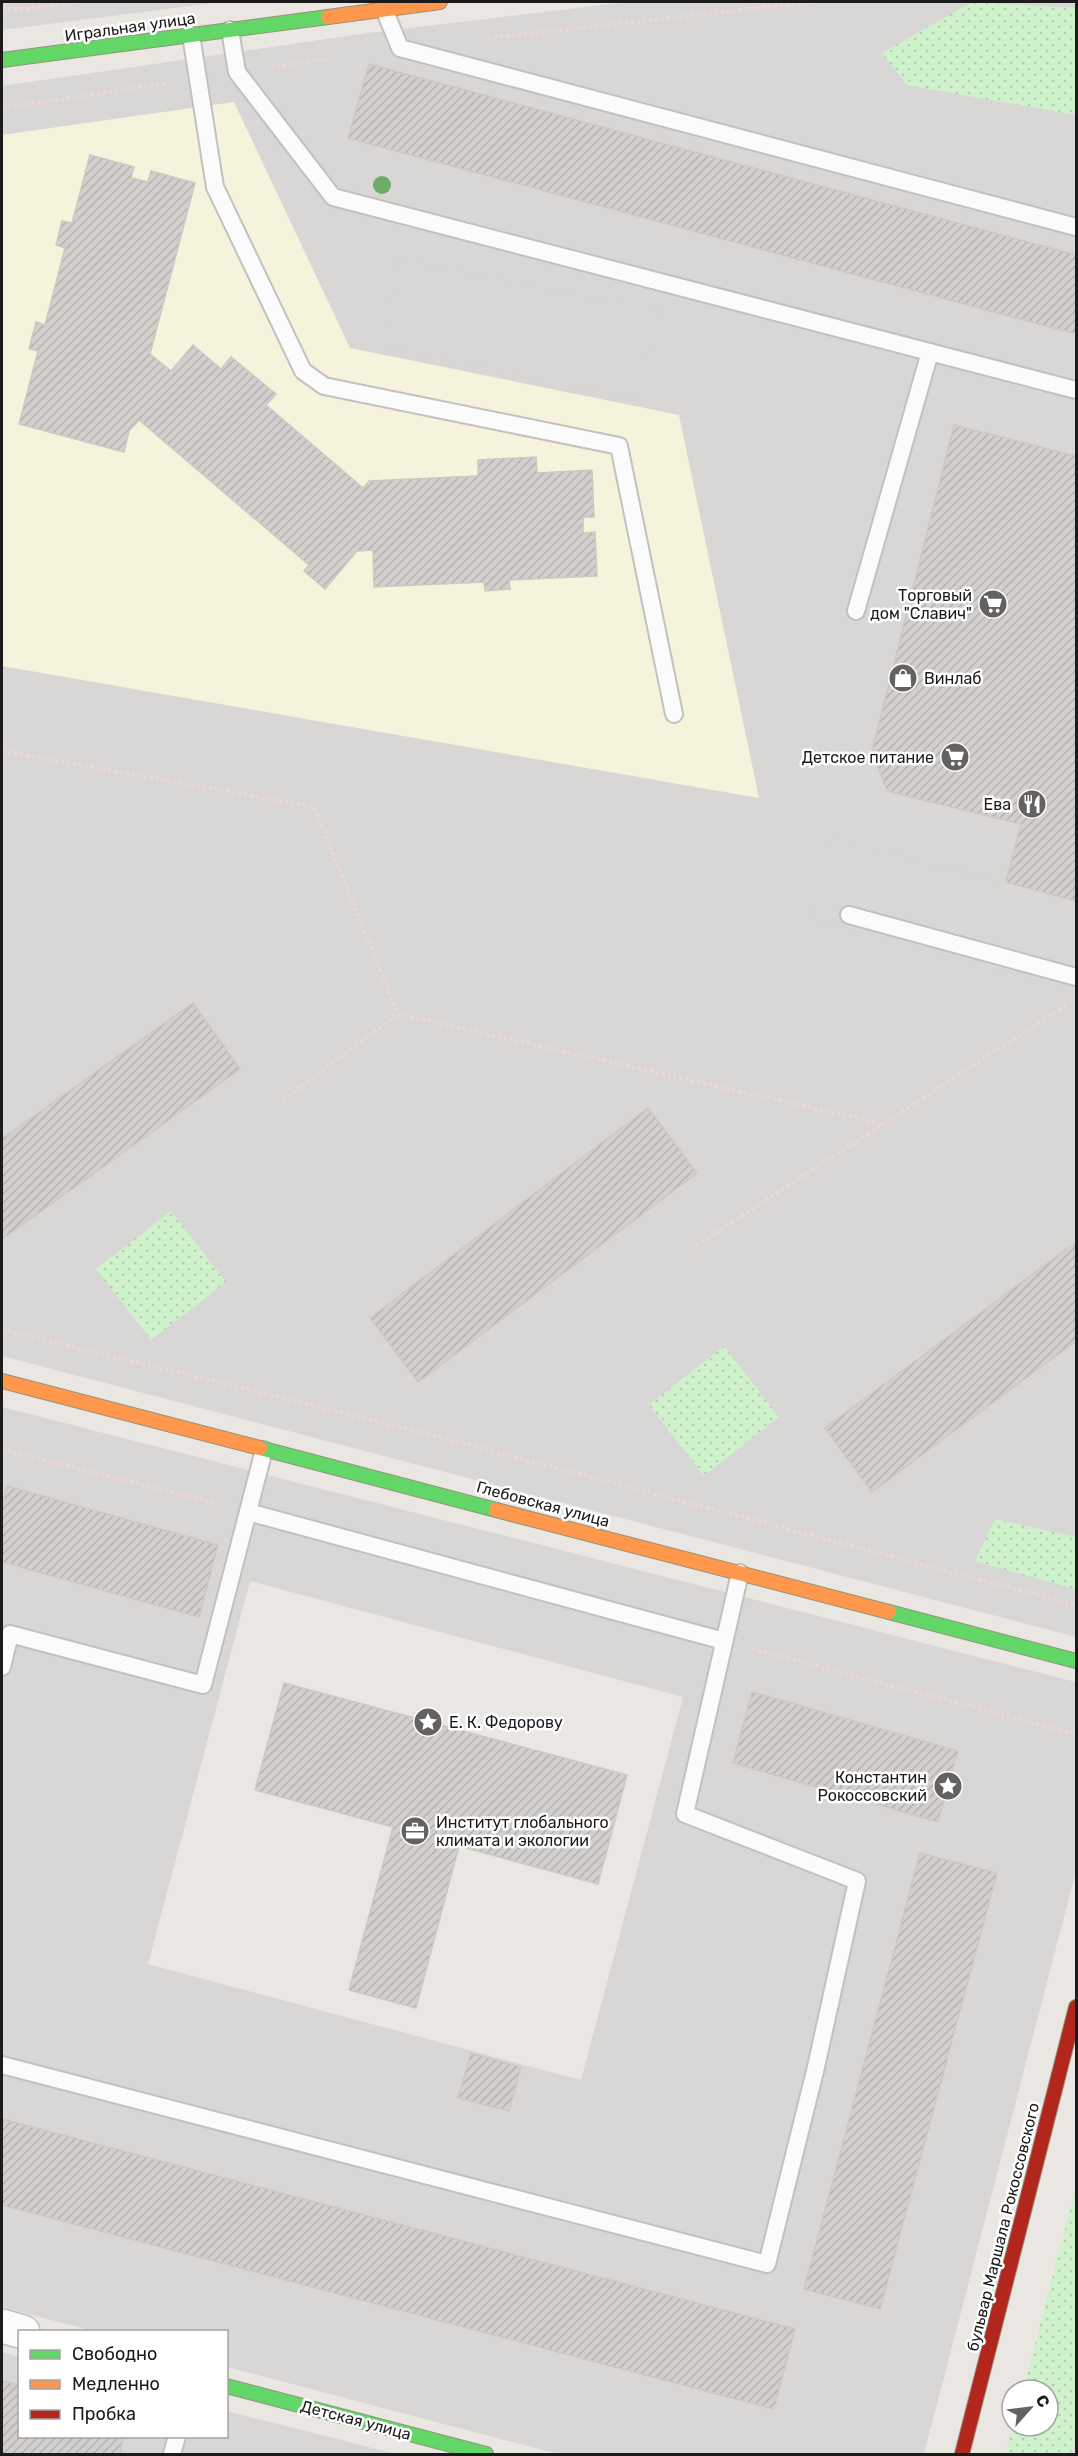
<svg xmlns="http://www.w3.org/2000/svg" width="1078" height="2456" viewBox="0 0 1078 2456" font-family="Rubik,sans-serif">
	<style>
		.residential { fill: #d9d7d5; fill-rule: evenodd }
		.education { fill: #f6f3dc }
		.park { fill: url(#park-dots) }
		.parking { fill: #d8d7d5 }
		.building { fill: url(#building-hatch); stroke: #cdc8c4; stroke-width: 1.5 }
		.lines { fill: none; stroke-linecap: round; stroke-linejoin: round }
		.lane-casing { stroke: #c2c1bf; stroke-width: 20 }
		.street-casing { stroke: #c2c1bf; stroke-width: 36 }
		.fast-casing { stroke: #94937b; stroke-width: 16 }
		.slow-casing { stroke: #94937b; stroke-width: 16 }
		.jam-casing { stroke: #94937b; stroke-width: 16 }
		.path { stroke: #ead7d6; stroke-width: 4; stroke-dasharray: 3 3; stroke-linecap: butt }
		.lane { stroke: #fcfbfb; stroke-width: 16 }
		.street { stroke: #fcfbfb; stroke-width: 33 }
		.fast { stroke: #63d668; stroke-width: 14 }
		.slow { stroke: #ff974d; stroke-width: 14 }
		.jam { stroke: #b3261e; stroke-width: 14 }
		.tree { fill: #6dac6b }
		.labels { text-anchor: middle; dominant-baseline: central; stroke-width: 5; stroke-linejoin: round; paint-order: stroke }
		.street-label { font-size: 16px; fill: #1b1b1b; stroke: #fff }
		.poi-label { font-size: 16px; fill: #1b1b1b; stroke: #fff; text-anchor: end }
	</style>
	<defs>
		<pattern id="park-dots" width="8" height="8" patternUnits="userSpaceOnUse" patternTransform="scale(1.5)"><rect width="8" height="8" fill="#cff2cc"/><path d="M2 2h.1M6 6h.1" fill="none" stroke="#b1cfaf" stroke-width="1.8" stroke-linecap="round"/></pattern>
		<pattern id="building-hatch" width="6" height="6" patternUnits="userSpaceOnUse" patternTransform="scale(1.5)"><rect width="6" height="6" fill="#d2cfcc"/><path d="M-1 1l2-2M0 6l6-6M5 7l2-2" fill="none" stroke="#b4b1af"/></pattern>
	</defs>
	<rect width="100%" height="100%" fill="#eae7e3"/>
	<!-- residential -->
	<g class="residential">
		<path d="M2 2H222L2 30Z"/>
		<path d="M628 2H1076V1637L2 1356V86L368 33Z"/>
		<path d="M2 1407 1076 1682V1871L924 2454H558L227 2367 226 2332 93 2331 2 2307ZM250 1581 683 1697 581 2080 148 1964Z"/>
		<path d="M2 2352 19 2357 20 2436H226L227 2411 396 2454H2Z"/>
	</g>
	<!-- education -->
	<path class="education" d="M234 102 350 348 679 415 759 798 2 666V135Z"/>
	<!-- park -->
	<g class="park">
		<path d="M972 2 1076 8V115L907 85 882 53Z"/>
		<path d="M171 1211 226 1282 151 1340 96 1269Z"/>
		<path d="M724 1346 779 1417 704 1476 649 1405Z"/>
		<path d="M995 1519 1076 1537V1586L1074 1589 975 1561Z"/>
		<path d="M1076 2186V2454H1006L1013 2426H1048V2390H1023Z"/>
	</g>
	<!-- parking -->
	<g class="parking">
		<path d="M399 258 659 311 636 401 382 346Z"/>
		<path d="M831 837 1076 901V989L810 920Z"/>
	</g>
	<!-- building -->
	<g class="building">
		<path d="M369 64 1076 255V334L348 138Z"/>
		<path d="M90 155 134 167 131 178 148 182 151 171 195 183 150 354 171 371 193 345 221 369 231 357 276 394 266 405 363 488 369 481 478 476V460L536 457 537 473 592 470 594 517H583V533L595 532 597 576 509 580 510 589 485 591 484 582 374 587 373 550 357 551 325 589 304 571 309 565 139 420 129 431 124 452 19 424 38 351 29 349 36 322 45 325 65 248 56 245 62 221 72 223Z"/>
		<path d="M954 425 1076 456V901L1006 882 1021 824 887 791 872 751Z"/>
		<path d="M193 1003 240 1069 2 1239V1139Z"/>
		<path d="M648 1108 697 1173 418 1382 370 1318Z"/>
		<path d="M1076 1242V1341L872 1492 825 1428Z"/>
		<path d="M7 1486 218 1545 199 1617 2 1562V1506Z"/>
		<path d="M284 1683 627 1775 598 1884 459 1846 416 2008 349 1990 393 1827 255 1790Z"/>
		<path d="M752 1692 958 1751 938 1822 733 1763Z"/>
		<path d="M920 1853 997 1873 880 2309 804 2289Z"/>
		<path d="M471 2053 521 2067 509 2111 458 2098Z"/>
		<path d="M2 2119 795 2329 774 2409 2 2205Z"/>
		<path d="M2 2381 20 2385V2436H124L120 2454H2Z"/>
	</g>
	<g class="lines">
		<!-- lane casing -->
		<g class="lane-casing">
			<g id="lane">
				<path d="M384 9 400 48 1076 227"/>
				<path d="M230 30 237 72 333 197 1076 390"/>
				<path d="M191 35 215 187 303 371 324 386 619 446 674 714"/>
				<path d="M856 611 930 352"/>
				<path d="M849 915 1076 977"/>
				<path d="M248 1512 724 1641"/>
				<path d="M2 1667 10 1634 203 1685 264 1450"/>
				<path d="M2 2065 767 2264 816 2067 857 1881 685 1814 740 1573"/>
				<path d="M172 2454 177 2436"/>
			</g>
		</g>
		<!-- street casing -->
		<g class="street-casing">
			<path id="street" d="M2 2326 23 2332"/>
		</g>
		<!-- fast casing -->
		<g class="fast-casing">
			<g id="fast">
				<path d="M2 60 328 17"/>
				<path d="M260 1448 496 1510"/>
				<path d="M889 1612 1076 1661"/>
				<path d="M226 2386 486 2454"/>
			</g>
		</g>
		<!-- slow casing -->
		<g class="slow-casing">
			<g id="slow">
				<path d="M328 17 440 2"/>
				<path d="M2 1381 260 1448"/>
				<path d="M496 1510 889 1612"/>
			</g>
		</g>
		<!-- jam casing -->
		<g class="jam-casing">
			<path id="jam" d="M962 2454 1076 2007"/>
		</g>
		<!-- path -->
		<g class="path">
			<path d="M2 9H27L78 2"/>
			<path d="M488 38 815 2"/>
			<path d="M271 67 332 58"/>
			<path d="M2 108 169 83"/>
			<path d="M2 751 314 807 398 1014"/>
			<path d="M283 1100 398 1014 884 1124"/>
			<path d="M691 1249 1066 1005"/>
			<path d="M2 1329 424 1433 1076 1605"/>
			<path d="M2 1449 218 1504"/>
			<path d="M752 1649 1076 1734"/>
			<path d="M1073 2454 1076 2442"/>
		</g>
		<!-- lane -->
		<use href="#lane" class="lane"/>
		<!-- street -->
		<use href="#street" class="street"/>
		<!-- fast -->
		<use href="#fast" class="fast"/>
		<!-- slow -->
		<use href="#slow" class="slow"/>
		<!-- jam -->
		<use href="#jam" class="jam"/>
	</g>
	<!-- trees -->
	<circle class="tree" cx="382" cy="185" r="9"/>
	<!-- icons -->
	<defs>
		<g id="supermarket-disc" transform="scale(1.5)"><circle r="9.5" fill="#636261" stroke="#fff"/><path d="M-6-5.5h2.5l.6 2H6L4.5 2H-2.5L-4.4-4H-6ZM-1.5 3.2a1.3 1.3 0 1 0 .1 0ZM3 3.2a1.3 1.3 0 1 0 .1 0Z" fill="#fff"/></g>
		<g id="shop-disc" transform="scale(1.5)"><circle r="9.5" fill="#636261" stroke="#fff"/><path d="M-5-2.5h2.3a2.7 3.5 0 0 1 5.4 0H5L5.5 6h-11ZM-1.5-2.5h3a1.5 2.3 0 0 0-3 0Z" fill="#fff"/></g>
		<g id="restaurant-disc" transform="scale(1.5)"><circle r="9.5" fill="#636261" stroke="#fff"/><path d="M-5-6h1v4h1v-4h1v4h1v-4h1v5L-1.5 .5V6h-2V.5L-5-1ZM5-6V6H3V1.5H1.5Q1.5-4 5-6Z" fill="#fff"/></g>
		<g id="sight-disc" transform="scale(1.5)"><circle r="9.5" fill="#636261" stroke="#fff"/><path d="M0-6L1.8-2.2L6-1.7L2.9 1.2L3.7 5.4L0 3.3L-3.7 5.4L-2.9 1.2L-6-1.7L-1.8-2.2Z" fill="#fff"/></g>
		<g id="office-disc" transform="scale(1.5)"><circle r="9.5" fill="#636261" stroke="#fff"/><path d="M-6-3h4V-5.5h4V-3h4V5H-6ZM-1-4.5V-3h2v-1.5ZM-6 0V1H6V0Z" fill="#fff"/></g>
	</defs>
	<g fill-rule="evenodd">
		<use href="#supermarket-disc" x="993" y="604"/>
		<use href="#shop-disc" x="903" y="678"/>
		<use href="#supermarket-disc" x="955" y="757"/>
		<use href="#restaurant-disc" x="1032" y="804"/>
		<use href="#sight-disc" x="428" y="1722"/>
		<use href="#sight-disc" x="948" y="1786"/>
		<use href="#office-disc" x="415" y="1831"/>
	</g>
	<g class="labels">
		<!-- street labels -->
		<g class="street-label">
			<text transform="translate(130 27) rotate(-8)">Игральная улица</text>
			<text transform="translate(543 1504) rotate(15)">Глебовская улица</text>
			<text transform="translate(1003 2227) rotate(-76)">бульвар Маршала Рокоссовского</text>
			<text transform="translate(356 2420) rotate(15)">Детская улица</text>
		</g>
		<!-- poi labels -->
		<g class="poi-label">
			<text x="972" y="595">Торговый<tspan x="972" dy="18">дом "Славич"</tspan></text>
			<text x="924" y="678" text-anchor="start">Винлаб</text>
			<text x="934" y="757">Детское питание</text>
			<text x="1011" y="804">Ева</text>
			<text x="449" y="1722" text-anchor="start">Е. К. Федорову</text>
			<text x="927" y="1777">Константин<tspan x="927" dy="18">Рокоссовский</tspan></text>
			<text x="436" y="1822" text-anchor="start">Институт глобального<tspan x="436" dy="18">климата и экологии</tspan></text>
		</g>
	</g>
	<!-- border -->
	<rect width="1078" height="2456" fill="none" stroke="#1b1b1b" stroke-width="6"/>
	<!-- legend -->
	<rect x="18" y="2330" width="210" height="108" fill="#ffffff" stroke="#a4a4a4" stroke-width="1.5"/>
	<rect x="30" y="2350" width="30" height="9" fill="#63d668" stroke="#a4a4a4" stroke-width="1.5"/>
	<text x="72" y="2360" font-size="18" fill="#1b1b1b">Свободно</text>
	<rect x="30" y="2380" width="30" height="9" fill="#ff974d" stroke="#a4a4a4" stroke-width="1.5"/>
	<text x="72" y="2390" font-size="18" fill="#1b1b1b">Медленно</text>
	<rect x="30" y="2410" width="30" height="9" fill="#b3261e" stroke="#a4a4a4" stroke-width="1.5"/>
	<text x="72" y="2420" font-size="18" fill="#1b1b1b">Пробка</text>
	<!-- north arrow -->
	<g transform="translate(1030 2408) rotate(62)"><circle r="28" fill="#ffffff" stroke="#a4a4a4" stroke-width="1.5"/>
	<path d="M0-4.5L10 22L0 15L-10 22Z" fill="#636261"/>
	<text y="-9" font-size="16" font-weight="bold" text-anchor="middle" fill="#1b1b1b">С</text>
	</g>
</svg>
